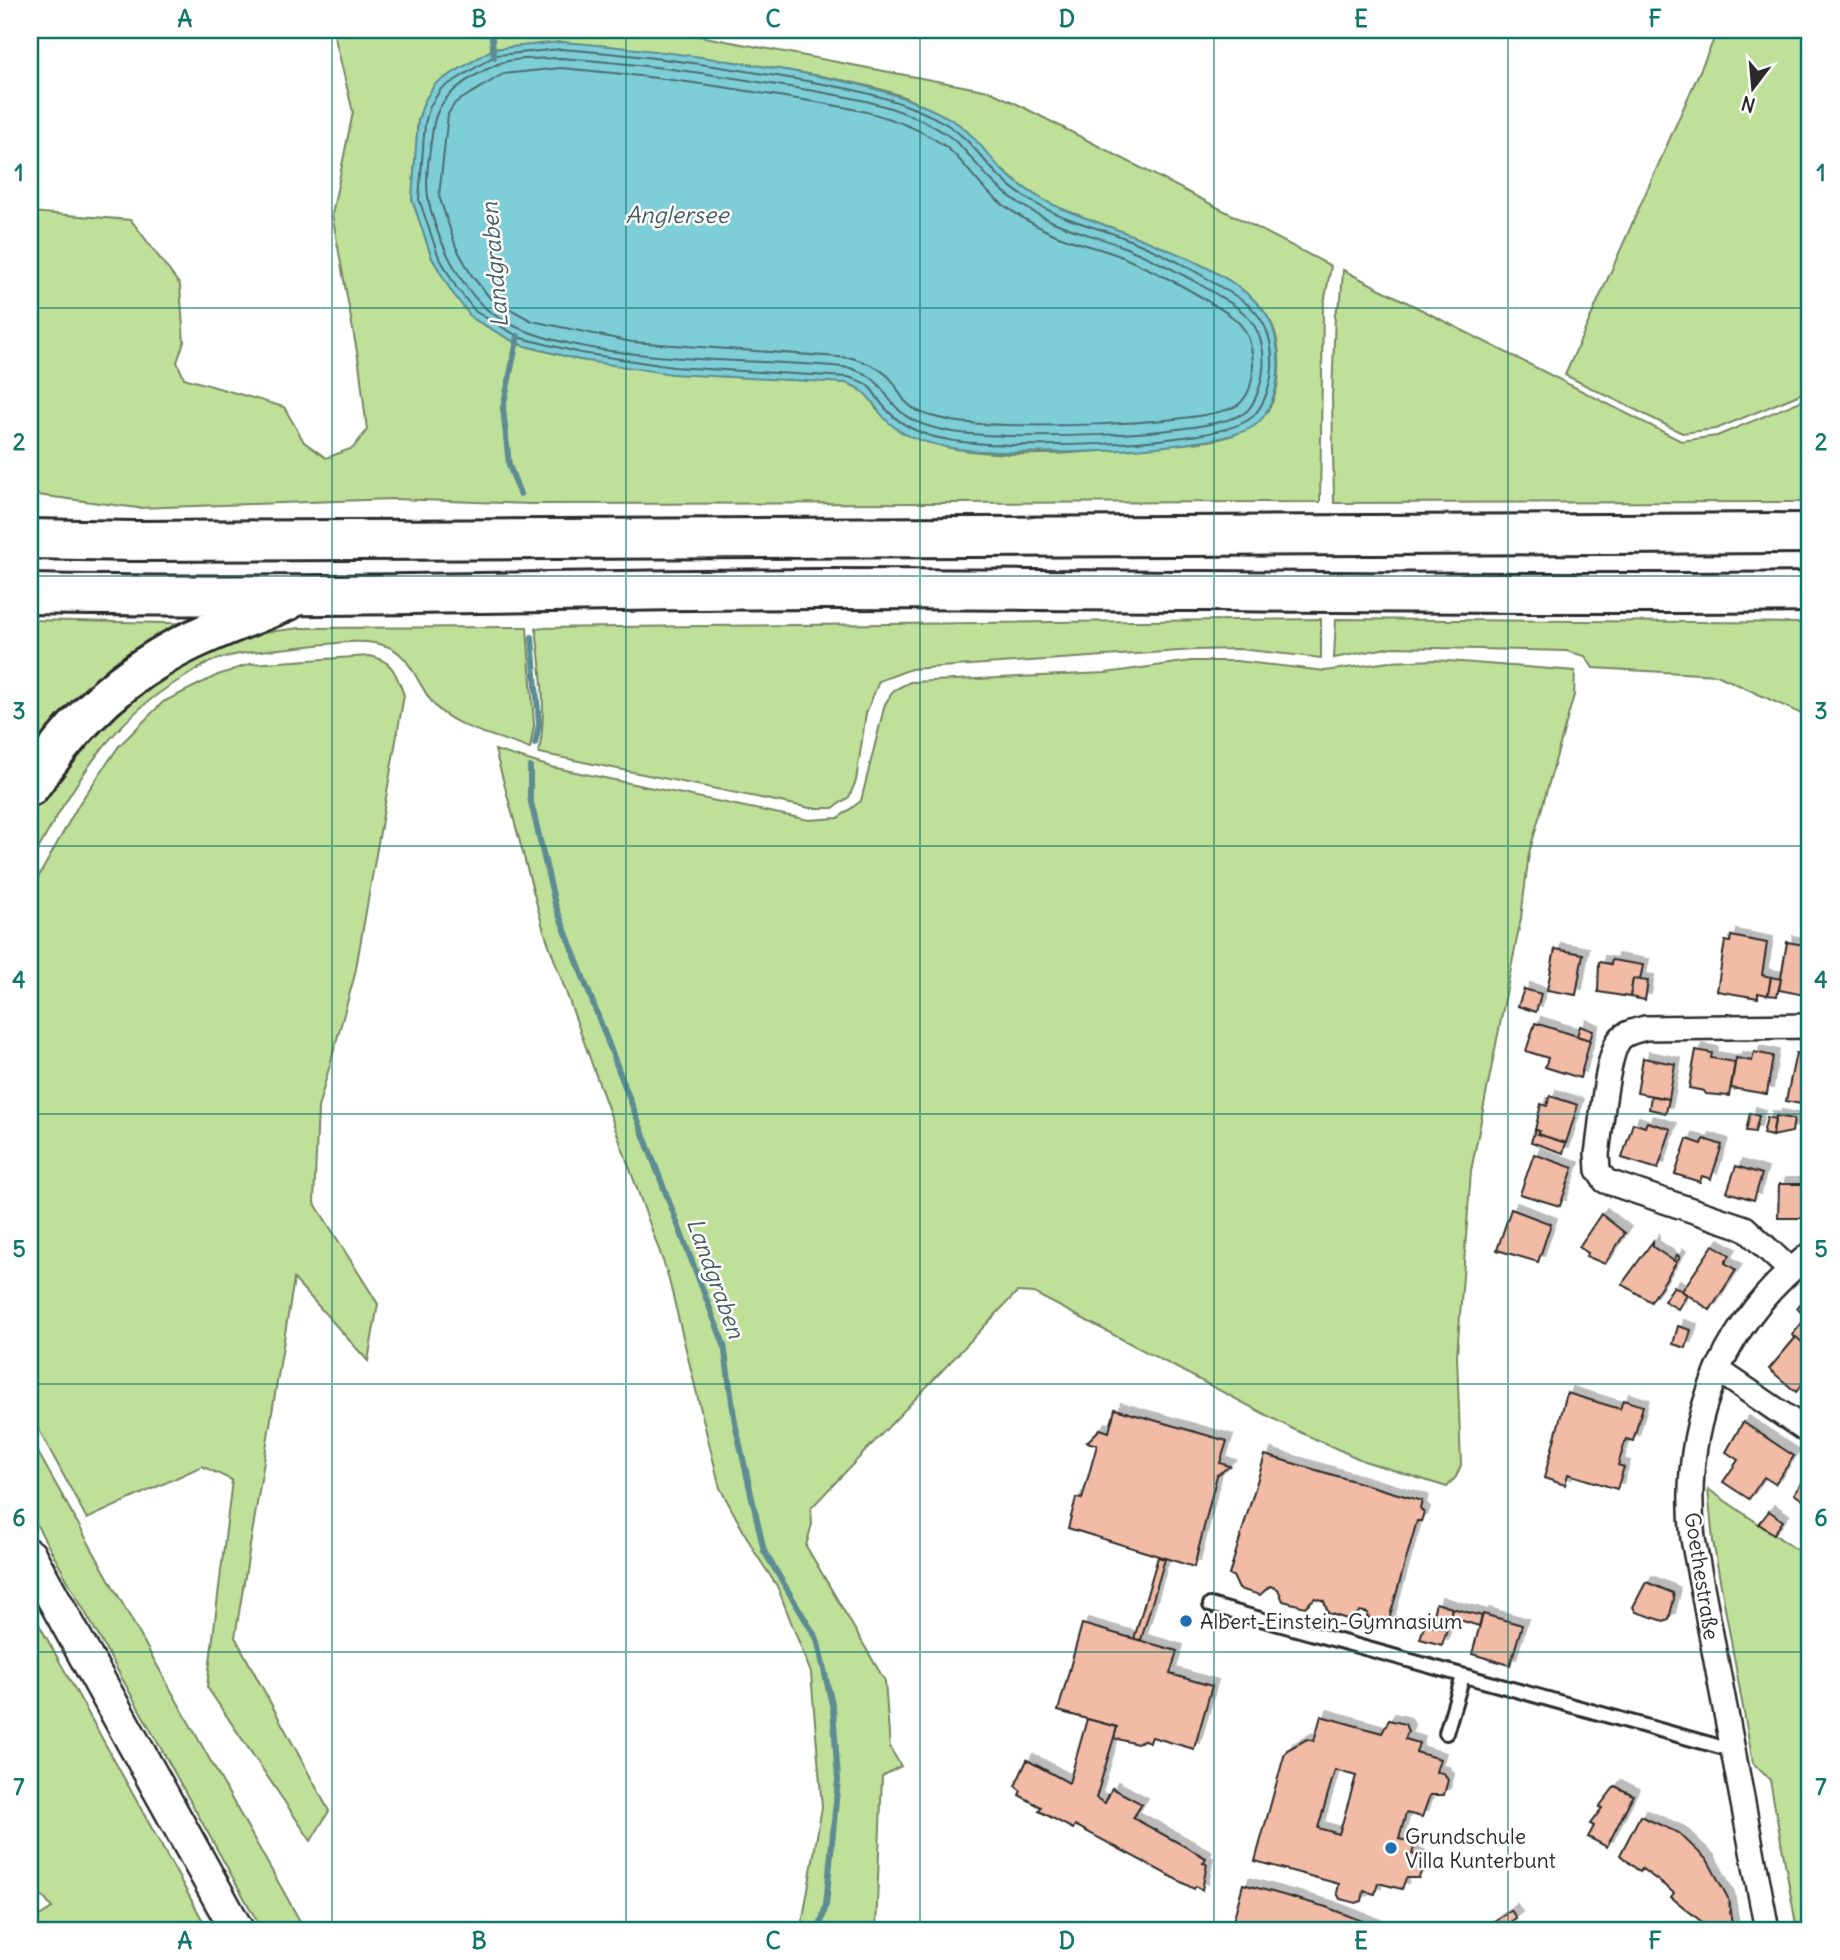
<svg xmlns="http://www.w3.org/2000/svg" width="1840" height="1960" viewBox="0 0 1840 1960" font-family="Delius,sans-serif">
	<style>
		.green { fill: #bfe099; stroke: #758662; stroke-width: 2; fill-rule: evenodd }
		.water { fill: #7eced7; stroke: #5d8d92; stroke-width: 2 }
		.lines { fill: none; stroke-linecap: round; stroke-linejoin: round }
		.shore { stroke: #4c6c70; stroke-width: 2 }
		.stream { stroke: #5d8d92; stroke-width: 6 }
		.building { fill: #f1bba5; stroke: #2b2b2b; stroke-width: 2; fill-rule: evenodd; filter: url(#shadow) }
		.lane-casing { stroke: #2b2b2b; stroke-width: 18 }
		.street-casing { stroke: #2b2b2b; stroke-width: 28 }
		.secondary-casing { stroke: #2b2b2b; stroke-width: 37 }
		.highway-casing { stroke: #2b2b2b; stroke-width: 44 }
		.lane { stroke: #fff; stroke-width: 12 }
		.street { stroke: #fff; stroke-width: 23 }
		.secondary { stroke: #fff; stroke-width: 32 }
		.highway { stroke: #fff; stroke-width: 38 }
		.grid { fill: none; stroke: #0f766e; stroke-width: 2; stroke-opacity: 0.55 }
		.poi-dot { fill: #1f6fb2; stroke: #fff; stroke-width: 2.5 }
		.labels { text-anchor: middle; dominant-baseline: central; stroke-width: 5; stroke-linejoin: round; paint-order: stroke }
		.street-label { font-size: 21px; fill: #2b2b2b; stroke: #fff }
		.poi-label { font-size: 21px; fill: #2b2b2b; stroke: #fff; text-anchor: start }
		.water-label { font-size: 23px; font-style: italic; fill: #445c5f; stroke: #fff }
		.neatline { fill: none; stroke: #0f766e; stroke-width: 2.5 }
		.grid-label { font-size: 23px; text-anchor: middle; font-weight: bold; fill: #0f766e }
	</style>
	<defs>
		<filter id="shadow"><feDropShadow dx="6" dy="-6" stdDeviation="0" flood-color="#0004"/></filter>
	</defs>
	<rect width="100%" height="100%" fill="#fff"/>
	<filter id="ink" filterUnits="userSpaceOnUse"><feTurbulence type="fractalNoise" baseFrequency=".0143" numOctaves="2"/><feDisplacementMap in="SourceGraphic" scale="14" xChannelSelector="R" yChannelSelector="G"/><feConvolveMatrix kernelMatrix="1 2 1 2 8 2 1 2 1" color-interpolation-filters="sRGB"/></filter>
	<g filter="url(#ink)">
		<!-- green -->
		<g class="green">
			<path d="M333 30H668L989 91 1017 104 1331 266 1323 309 1320 502 531 504 393 499 138 508 30 494V212L131 220 180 285 184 342 177 362 184 378 284 407 304 442 326 458 353 448 367 430 359 363 332 214 353 112ZM561 42C635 48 707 57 779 69 818 76 856 81 893 93 964 116 996 182 1062 209 1115 230 1257 272 1275 332 1282 357 1282 399 1261 418 1255 423 1246 429 1240 432 1217 443 1188 443 1163 445 1094 452 1019 460 950 448 929 444 896 420 876 409 870 393 862 388 846 383L580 360 518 344 472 318 432 258 412 199 418 121 424 102 435 84 493 49Z"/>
			<path d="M1718 30H1810V390L1716 429 1682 433 1565 375Z"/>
			<path d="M1343 270 1681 441 1717 436 1810 397V502L1334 503 1332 397 1335 313 1341 299Z"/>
			<path d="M1321 619V658L1239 649 1195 650 911 669 879 681 866 713 856 781 849 797 833 808H810L539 753C547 710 541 671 536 628Z"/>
			<path d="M1336 619 1810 623V718L1717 675 1593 668 1585 656 1566 651 1392 647 1334 658Z"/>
			<path d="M30 620 209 624 30 766Z"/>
			<path d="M527 627 534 725 530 749C501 737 461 730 438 709 420 692 412 656 389 647 362 636 328 645 299 647 271 650 243 651 215 660 204 664 193 672 183 678 109 719 70 792 30 864V804L140 681 252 634 300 628Z"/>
			<path d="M369 656C393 660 396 674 404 695L355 974 318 1108 314 1202 378 1304 368 1361 294 1279 235 1637 329 1811 311 1841 207 1687 232 1480 202 1466 87 1519 30 1413V892L79 804 119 746 163 702 218 675 250 664Z"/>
			<path d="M1435 660 1575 671 1574 695 1529 853 1521 918 1471 1171 1457 1355 1461 1465 1456 1477 1447 1487 1364 1461 1293 1429 1034 1293 1017 1292 811 1508 812 1524 806 1546 885 1681 890 1748 901 1766 882 1776 876 1930H801L822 1807 811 1673 777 1586 756 1554 720 1488 667 1272 544 931 495 750 551 767 809 820 838 818 861 801 885 704 894 690 910 682 1106 673 1191 661H1237L1325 671 1389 662Z"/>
			<path d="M30 1438 305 1930H262L30 1513Z"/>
			<path d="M1708 1489 1810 1559V1930H1797L1770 1780 1753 1763 1713 1541Z"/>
			<path d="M30 1608 208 1930H30V1922L52 1908 30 1881Z"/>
		</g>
		<!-- water -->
		<path class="water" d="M561 42C630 47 699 56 767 67 830 78 890 87 947 117 972 130 985 153 1004 172 1021 187 1040 199 1060 208 1115 231 1233 264 1266 314 1285 342 1283 405 1254 426 1214 453 992 459 942 446 926 442 907 438 893 426 872 410 874 392 846 383L672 374 580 360 518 344 472 318 451 291 432 258 412 199 418 121 424 102 435 84 493 49Z"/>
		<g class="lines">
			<!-- shore -->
			<g class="shore">
				<path d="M561 49C631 54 700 63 770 75 830 85 892 93 946 124 968 137 980 157 997 174 1014 192 1035 205 1057 214 1079 224 1103 229 1125 238 1158 251 1190 267 1219 286 1234 295 1250 303 1260 318 1270 332 1273 352 1272 368 1271 385 1263 411 1248 420 1207 447 1001 450 949 440 924 436 902 427 886 409 869 390 876 385 848 377L673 367 581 353 521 338 476 312 456 287 438 255 419 199 425 123 430 106 441 89 496 55Z"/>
				<path d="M561 58C632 63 701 72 771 84 830 94 892 100 943 132 964 145 976 166 993 182 1010 199 1030 211 1051 221 1075 232 1100 237 1124 247 1156 260 1187 276 1216 294 1229 302 1242 309 1251 321 1261 334 1265 353 1263 370 1262 382 1256 402 1247 411 1215 438 993 441 948 431 932 428 913 423 901 412 878 391 885 379 850 368 758 356 549 369 482 305 458 282 433 231 428 197 425 176 430 150 433 128 437 95 469 77 498 64 516 57 541 59 561 58Z"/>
				<path d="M561 68C632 74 702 83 772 95 828 104 889 110 939 142 957 153 968 171 982 186 1001 206 1024 220 1049 232 1071 242 1096 247 1120 256 1150 269 1181 284 1209 302 1221 309 1234 316 1243 328 1256 346 1258 388 1239 404 1210 427 987 430 948 420 934 417 918 414 908 404 900 397 899 391 894 383 884 369 868 363 852 358L632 342 532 321 490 298 472 276 456 247 439 196 448 114 455 103 503 74Z"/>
			</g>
			<!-- stream -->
			<g class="stream">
				<path d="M491 30 494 57"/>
				<path d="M518 336 503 408 509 465 520 494"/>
				<path d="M532 637 539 724 535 744"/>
				<path d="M530 767V798L555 904 724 1345 735 1423 764 1551 817 1639 833 1709 838 1780 826 1905 819 1930"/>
			</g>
		</g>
		<!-- building -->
		<g class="building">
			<path d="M1731 936 1767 943 1762 975 1771 977 1768 995 1758 993V998L1717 991 1725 941 1730 942Z"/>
			<path d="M1787 942 1810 946V996L1779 990Z"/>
			<path d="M1555 949 1583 954 1576 995 1547 990Z"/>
			<path d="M1612 960 1643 965 1640 980 1633 979 1630 997 1598 992 1599 962 1611 964Z"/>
			<path d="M1771 977 1781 979 1777 996 1768 995Z"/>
			<path d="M1633 979 1648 981 1645 1000 1630 997Z"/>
			<path d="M1524 989 1541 994 1536 1012 1518 1006Z"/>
			<path d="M1535 1023 1590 1040 1580 1078 1545 1067 1548 1058 1526 1051Z"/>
			<path d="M1580 1026 1593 1031 1590 1040 1577 1036Z"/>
			<path d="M1696 1050 1712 1053 1711 1058 1735 1062 1729 1096 1706 1094 1704 1091 1689 1088Z"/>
			<path d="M1754 1052 1773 1056 1767 1094 1731 1088 1736 1058 1752 1061Z"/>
			<path d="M1796 1053 1810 1056V1106L1786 1101Z"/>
			<path d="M1643 1058 1675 1064 1669 1099 1637 1093Z"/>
			<path d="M1550 1096 1578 1105 1566 1143 1537 1134 1539 1131 1535 1130 1541 1104 1547 1106Z"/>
			<path d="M1651 1096 1669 1099 1666 1113 1649 1109Z"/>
			<path d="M1750 1113 1759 1116 1755 1132 1746 1131Z"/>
			<path d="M1776 1116 1794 1119 1792 1132 1772 1136Z"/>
			<path d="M1767 1117 1775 1119 1772 1136 1763 1134Z"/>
			<path d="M1647 1122 1671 1129 1658 1169 1622 1158 1633 1123 1645 1127Z"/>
			<path d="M1535 1130 1539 1131 1537 1134 1566 1143 1563 1153 1531 1142Z"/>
			<path d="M1687 1139 1702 1144 1704 1139 1722 1145 1711 1179 1702 1176 1700 1182 1675 1174Z"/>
			<path d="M1534 1154 1573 1168 1560 1206 1520 1194Z"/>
			<path d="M1736 1166 1762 1174 1754 1200 1727 1192Z"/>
			<path d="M1779 1184H1808V1218H1778Z"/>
			<path d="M1511 1209 1551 1224 1538 1262 1497 1250Z"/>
			<path d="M1601 1214 1625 1233 1605 1264 1586 1256 1588 1253 1579 1247Z"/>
			<path d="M1653 1241V1247L1674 1261 1677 1255 1680 1257 1651 1302 1622 1284Z"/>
			<path d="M1713 1245 1730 1255 1725 1263 1736 1270 1710 1310 1682 1291Z"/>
			<path d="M1674 1286 1687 1295 1678 1309 1664 1301Z"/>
			<path d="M1810 1292V1349L1792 1335 1806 1318 1797 1308Z"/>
			<path d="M1678 1326 1691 1330 1686 1348 1673 1344Z"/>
			<path d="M1796 1337 1810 1349V1374L1796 1392 1769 1369Z"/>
			<path d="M1567 1393 1620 1409 1623 1400 1643 1406 1633 1441 1626 1439 1618 1465 1624 1467 1617 1489 1568 1474 1565 1485 1544 1478Z"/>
			<path d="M1115 1409 1227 1441 1220 1463 1230 1466 1217 1475 1194 1567 1068 1528 1076 1498 1082 1499 1097 1445 1087 1442 1100 1429 1109 1432Z"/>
			<path d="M1743 1422 1794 1456 1775 1484 1764 1477 1749 1499 1723 1482 1738 1460 1726 1452Z"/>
			<path d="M1265 1455 1422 1501 1420 1509 1424 1513 1421 1521H1417L1388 1623 1367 1617 1368 1613 1360 1611 1350 1620 1328 1613 1324 1601 1315 1598 1305 1607 1283 1601 1278 1589 1270 1586 1260 1595 1239 1589 1233 1576 1229 1575Z"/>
			<path d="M1810 1470V1505L1794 1494Z"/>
			<path d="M1769 1511 1783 1521 1774 1534 1759 1524Z"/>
			<path d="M1158 1557 1165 1559 1141 1640 1134 1639Z"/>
			<path d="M1646 1582 1673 1593 1674 1599 1669 1619 1664 1621 1636 1612 1633 1607Z"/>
			<path d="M1436 1603 1452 1608 1447 1629 1430 1625Z"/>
			<path d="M1452 1608 1482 1616 1479 1626 1450 1617Z"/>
			<path d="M1483 1614 1522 1625 1510 1665 1472 1654Z"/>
			<path d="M1425 1623 1447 1629 1442 1645 1420 1639Z"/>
			<path d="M1082 1624 1177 1651 1170 1674 1212 1686 1194 1749 1152 1737 1150 1742 1144 1740 1137 1744 1114 1738 1117 1727 1058 1711Z"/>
			<path d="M1321 1716 1382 1733 1389 1720 1405 1724 1408 1731 1405 1739 1419 1743 1416 1752 1440 1759 1436 1772 1443 1773 1448 1780 1444 1795H1430L1422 1817 1406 1813 1399 1839 1415 1843 1412 1854 1419 1856 1424 1863 1419 1878H1406L1402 1889 1378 1883 1375 1894 1364 1891 1362 1901 1356 1903 1340 1899 1337 1893 1339 1884 1255 1861 1284 1756 1287 1750 1307 1739 1314 1741ZM1335 1770 1356 1776 1339 1834 1318 1828Z"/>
			<path d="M1087 1719 1117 1727 1096 1798 1105 1803 1112 1788 1142 1804 1133 1818 1206 1858 1203 1863 1207 1864 1202 1890 1196 1886 1194 1889 1075 1825 1073 1829 1039 1811 1041 1807 1019 1795 1021 1791 1015 1786 1027 1760 1069 1783Z"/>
			<path d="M1615 1786 1633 1795 1607 1847 1588 1837 1594 1826 1590 1824 1602 1808 1599 1807Z"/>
			<path d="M1640 1816 1679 1833 1708 1861 1728 1898 1733 1930H1712L1671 1897 1674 1893 1660 1882 1642 1869 1640 1872 1620 1855Z"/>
			<path d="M1243 1884 1326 1907 1385 1930 1231 1929Z"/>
			<path d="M1511 1910 1516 1918 1499 1930 1494 1921Z"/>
		</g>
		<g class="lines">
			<!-- lane casing -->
			<g class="lane-casing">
				<g id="lane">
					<path d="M1210 1605 1735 1751"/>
					<path d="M1446 1733 1463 1676"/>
				</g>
			</g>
			<!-- street casing -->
			<g class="street-casing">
				<g id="street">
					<path d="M1790 1270 1745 1228 1605 1181 1598 1170 1597 1154C1601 1130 1606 1055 1620 1039 1626 1032 1636 1031 1645 1028L1810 1026"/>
					<path d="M1718 1370 1810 1433"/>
					<path d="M1767 1930 1693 1539C1681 1426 1720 1325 1810 1254"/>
				</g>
			</g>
			<!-- secondary casing -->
			<g class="secondary-casing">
				<path id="secondary" d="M30 1556 237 1930"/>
			</g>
			<!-- highway casing -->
			<g class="highway-casing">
				<g id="highway">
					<path d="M30 539 133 541 1810 533"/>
					<path d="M30 594C292 599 555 590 817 589 1148 589 1479 596 1810 592"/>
					<path d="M30 786C66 735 105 690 159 658 198 634 244 619 287 601"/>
				</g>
			</g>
			<!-- lane -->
			<use href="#lane" class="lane"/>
			<!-- street -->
			<use href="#street" class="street"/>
			<!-- secondary -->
			<use href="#secondary" class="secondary"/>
			<!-- highway -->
			<use href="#highway" class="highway"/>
		</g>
	</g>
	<!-- grid -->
	<path class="grid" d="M332 30V1930M626 30V1930M920 30V1930M1214 30V1930M1508 30V1930M30 308H1810M30 576H1810M30 846H1810M30 1114H1810M30 1384H1810M30 1652H1810"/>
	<!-- markers -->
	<g class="poi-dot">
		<circle cx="1186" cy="1621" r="7"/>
		<circle cx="1391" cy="1848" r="7"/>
	</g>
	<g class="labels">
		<!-- street labels -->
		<g class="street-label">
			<text transform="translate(1702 1576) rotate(81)">Goethestraße</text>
		</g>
		<!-- poi labels -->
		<g class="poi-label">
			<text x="1200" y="1621">Albert-Einstein-Gymnasium</text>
			<text x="1405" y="1836">Grundschule<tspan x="1405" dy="24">Villa Kunterbunt</tspan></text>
		</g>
		<!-- water labels -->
		<g class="water-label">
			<text x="677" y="214">Anglersee</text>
			<text transform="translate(494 265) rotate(-95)">Landgraben</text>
			<text transform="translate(716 1278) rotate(70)">Landgraben</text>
		</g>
	</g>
	<!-- margin -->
	<rect width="1840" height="1960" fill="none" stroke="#fff" stroke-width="77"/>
	<!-- north arrow -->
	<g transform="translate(1753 88) rotate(196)" stroke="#ffffff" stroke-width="5" paint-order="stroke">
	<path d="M0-5L12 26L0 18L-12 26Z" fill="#2b2b2b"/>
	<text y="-10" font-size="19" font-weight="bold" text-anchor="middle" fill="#2b2b2b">N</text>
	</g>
	<rect x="38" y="38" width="1763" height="1884" class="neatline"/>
	<g class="grid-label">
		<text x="185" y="27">A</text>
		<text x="479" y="27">B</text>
		<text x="773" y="27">C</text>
		<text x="1067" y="27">D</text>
		<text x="1361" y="27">E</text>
		<text x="1655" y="27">F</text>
		<text x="19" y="181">1</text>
		<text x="1821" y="181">1</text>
		<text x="19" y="450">2</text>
		<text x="1821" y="450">2</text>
		<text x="19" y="719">3</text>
		<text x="1821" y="719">3</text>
		<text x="19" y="988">4</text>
		<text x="1821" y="988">4</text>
		<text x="19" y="1257">5</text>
		<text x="1821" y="1257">5</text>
		<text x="19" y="1526">6</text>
		<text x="1821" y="1526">6</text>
		<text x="19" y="1795">7</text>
		<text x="1821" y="1795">7</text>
		<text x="185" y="1949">A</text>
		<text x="479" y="1949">B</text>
		<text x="773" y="1949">C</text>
		<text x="1067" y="1949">D</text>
		<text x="1361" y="1949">E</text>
		<text x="1655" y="1949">F</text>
	</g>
</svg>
